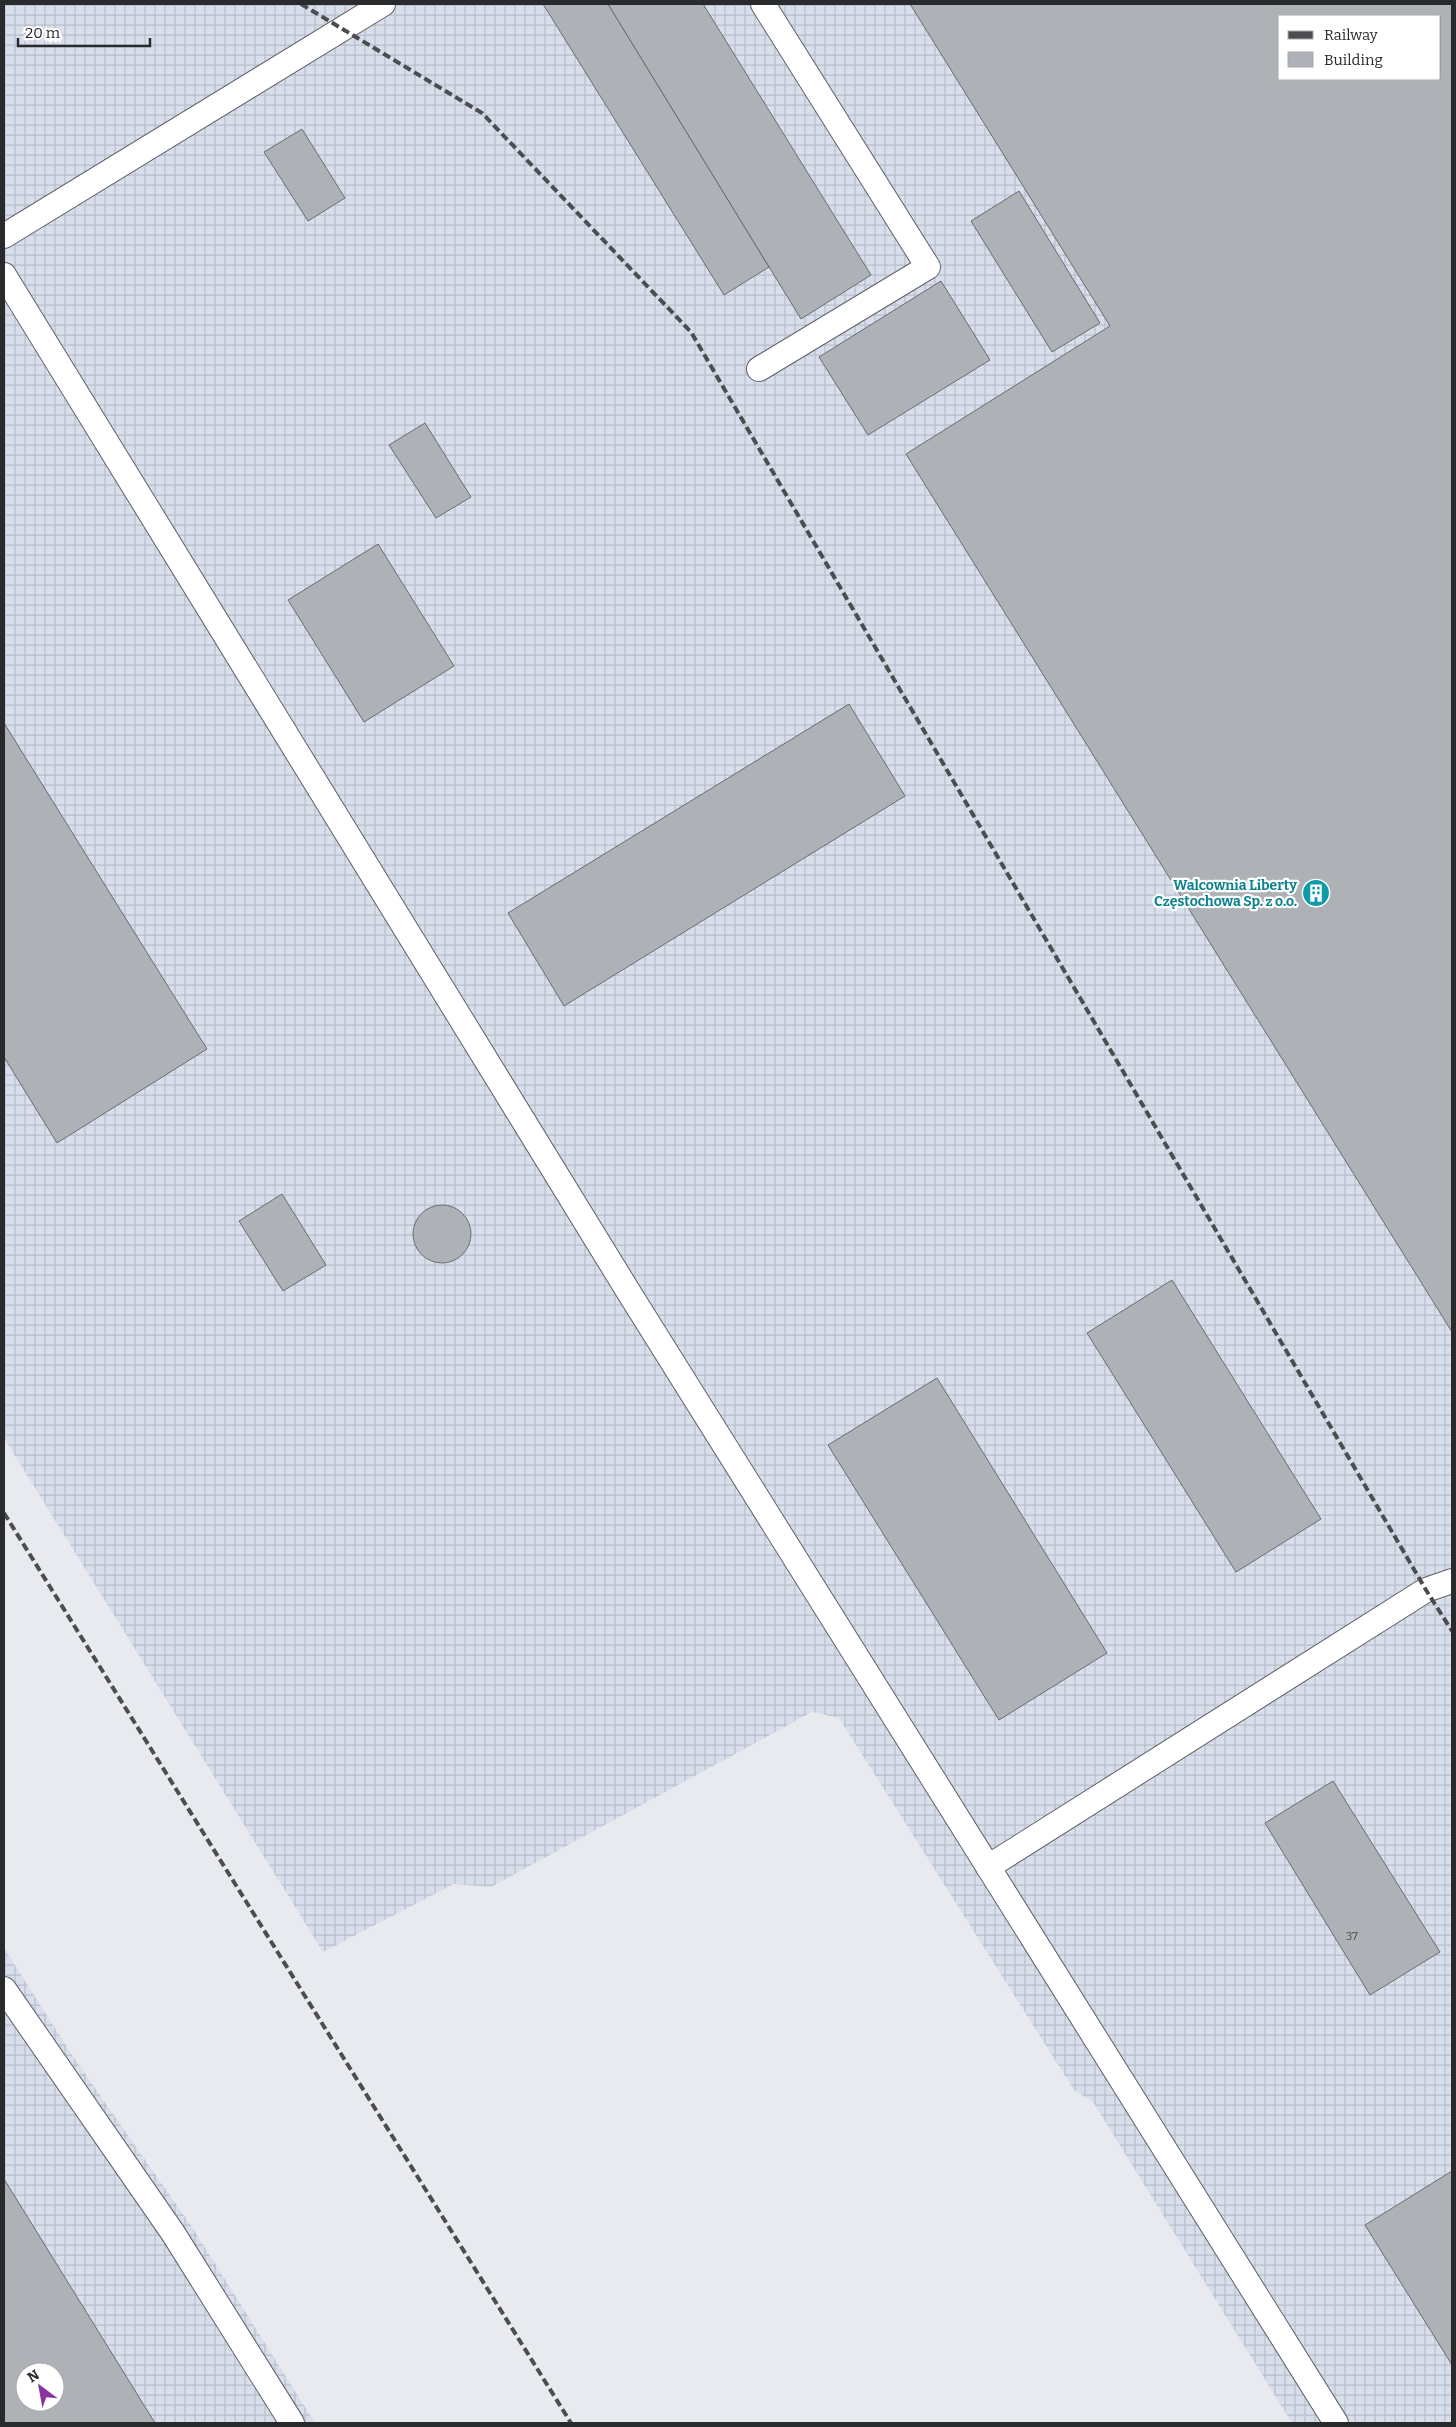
<svg xmlns="http://www.w3.org/2000/svg" width="1456" height="2427" viewBox="0 0 1456 2427" font-family="Bitter,serif">
	<style>
		.industrial { fill: url(#industrial-grid); fill-rule: evenodd }
		.building { fill: #aeb1b6; stroke: #6a6d72; fill-rule: evenodd }
		.lines { fill: none; stroke-linecap: round; stroke-linejoin: round }
		.lane-casing { stroke: #5f6166; stroke-width: 26 }
		.lane { stroke: #fff; stroke-width: 24 }
		.rail { stroke: #4c4d50; stroke-width: 4; stroke-dasharray: 8 4; stroke-linecap: butt }
		.labels { text-anchor: middle; dominant-baseline: central; stroke-width: 4.5; stroke-linejoin: round; paint-order: stroke }
		.number-label { font-size: 11px; fill: #4a4c4e }
		.culture-label { font-size: 14px; font-weight: bold; fill: #0d838f; stroke: #fff; text-anchor: end }
	</style>
	<defs>
		<pattern id="industrial-grid" width="8" height="8" patternUnits="userSpaceOnUse" patternTransform="scale(1.25)"><rect width="8" height="8" fill="#d8deeb"/><path d="M0 4h8M4 0v8" fill="none" stroke="#b9bfca"/></pattern>
	</defs>
	<rect width="100%" height="100%" fill="#e8eaf0"/>
	<!-- industrial -->
	<g class="industrial">
		<path d="M4 4H1452V2423H1292L1093 2102 1074 2090 839 1718 812 1712 491 1887 454 1884 323 1952 4 1438ZM1280 16H1440V79H1280Z"/>
		<path d="M4 1948 72 2055 194 2230 315 2423H4ZM25 2372H55V2402H25Z"/>
	</g>
	<!-- building -->
	<g class="building">
		<path d="M543 4H608L769 267 724 295Z"/>
		<path d="M608 4H703L871 275 801 319Z"/>
		<path d="M910 4H1452V1332L906 454 1110 326ZM1280 16H1440V79H1280Z"/>
		<path d="M302 129 345 198 308 221 264 152Z"/>
		<path d="M1019 191 1100 323 1052 352 971 221Z"/>
		<path d="M941 281 990 360 868 435 819 357Z"/>
		<path d="M425 423 471 497 436 518 389 445Z"/>
		<path d="M378 544 454 666 364 722 288 600Z"/>
		<path d="M849 704 905 796 564 1006 508 913Z"/>
		<path d="M4 723 207 1049 57 1143 4 1057Z"/>
		<path d="M282 1194 326 1265 283 1291 239 1221Z"/>
		<circle cx="442" cy="1234" r="29"/>
		<path d="M1172 1280 1321 1519 1236 1572 1087 1333Z"/>
		<path d="M937 1378 1107 1653 999 1720 828 1445Z"/>
		<path d="M1333 1781 1440 1952 1370 1995 1265 1823Z"/>
		<path d="M1452 2171V2365L1365 2225Z"/>
		<path d="M4 2179 155 2423H4ZM25 2372H55V2402H25Z"/>
	</g>
	<g class="lines">
		<!-- lane casing -->
		<g class="lane-casing">
			<g id="lane">
				<path d="M4 236 383 4"/>
				<path d="M4 275 628 1291 1336 2423"/>
				<path d="M759 369 928 267 763 4"/>
				<path d="M988 1867 1426 1590 1452 1581"/>
				<path d="M4 1989 173 2233 292 2423"/>
			</g>
		</g>
		<!-- lane -->
		<use href="#lane" class="lane"/>
		<!-- rail -->
		<g class="rail">
			<path d="M301 4 482 113 691 332 1426 1590 1452 1631"/>
			<path d="M4 1513 571 2423"/>
		</g>
	</g>
	<!-- icons -->
	<defs>
		<g id="building-disc" transform="scale(1.4375)"><circle r="9.5" fill="#0f9aa8" stroke="#fff"/><path d="M-4-6H4V6H1V3H-1V6H-4ZM-2.5-4.3h1.7v1.8h-1.7ZM.8-4.3h1.7v1.8H.8ZM-2.5-1h1.7V.8h-1.7ZM.8-1h1.7V.8H.8Z" fill="#fff"/></g>
	</defs>
	<g fill-rule="evenodd">
		<use href="#building-disc" x="1316" y="893"/>
	</g>
	<g class="labels">
		<!-- number labels -->
		<g class="number-label">
			<text x="1352" y="1936">37</text>
		</g>
		<!-- culture labels -->
		<g class="culture-label">
			<text x="1297" y="885">Walcownia Liberty<tspan x="1297" dy="16">Częstochowa Sp. z o.o.</tspan></text>
		</g>
	</g>
	<!-- border -->
	<rect width="1456" height="2427" fill="none" stroke="#292a2c" stroke-width="10"/>
	<!-- legend -->
	<rect x="1278" y="15" width="162" height="65" fill="#ffffff" stroke="#a9aaab"/>
	<rect x="1288" y="31" width="25" height="8" fill="#4c4d50" stroke="#a9aaab"/>
	<text x="1324" y="40" font-size="15" fill="#292a2c">Railway</text>
	<rect x="1288" y="52" width="25" height="15" fill="#aeb1b6" stroke="#a9aaab"/>
	<text x="1324" y="65" font-size="15" fill="#292a2c">Building</text>
	<!-- north arrow -->
	<g transform="translate(40 2387) rotate(328)"><circle r="24" fill="#ffffff" stroke="#a9aaab"/>
	<path d="M0-4L9 19L0 12L-9 19Z" fill="#8934a1"/>
	<text y="-8" font-size="14" font-weight="bold" text-anchor="middle" fill="#292a2c">N</text>
	</g>
	<!-- scale -->
	<path d="M18 38v8h132v-8" fill="none" stroke="#292a2c" stroke-width="2.5"/>
	<text x="25" y="38" font-size="15" fill="#292a2c" stroke="#ffffff" stroke-width="4" paint-order="stroke">20 m</text>
</svg>
